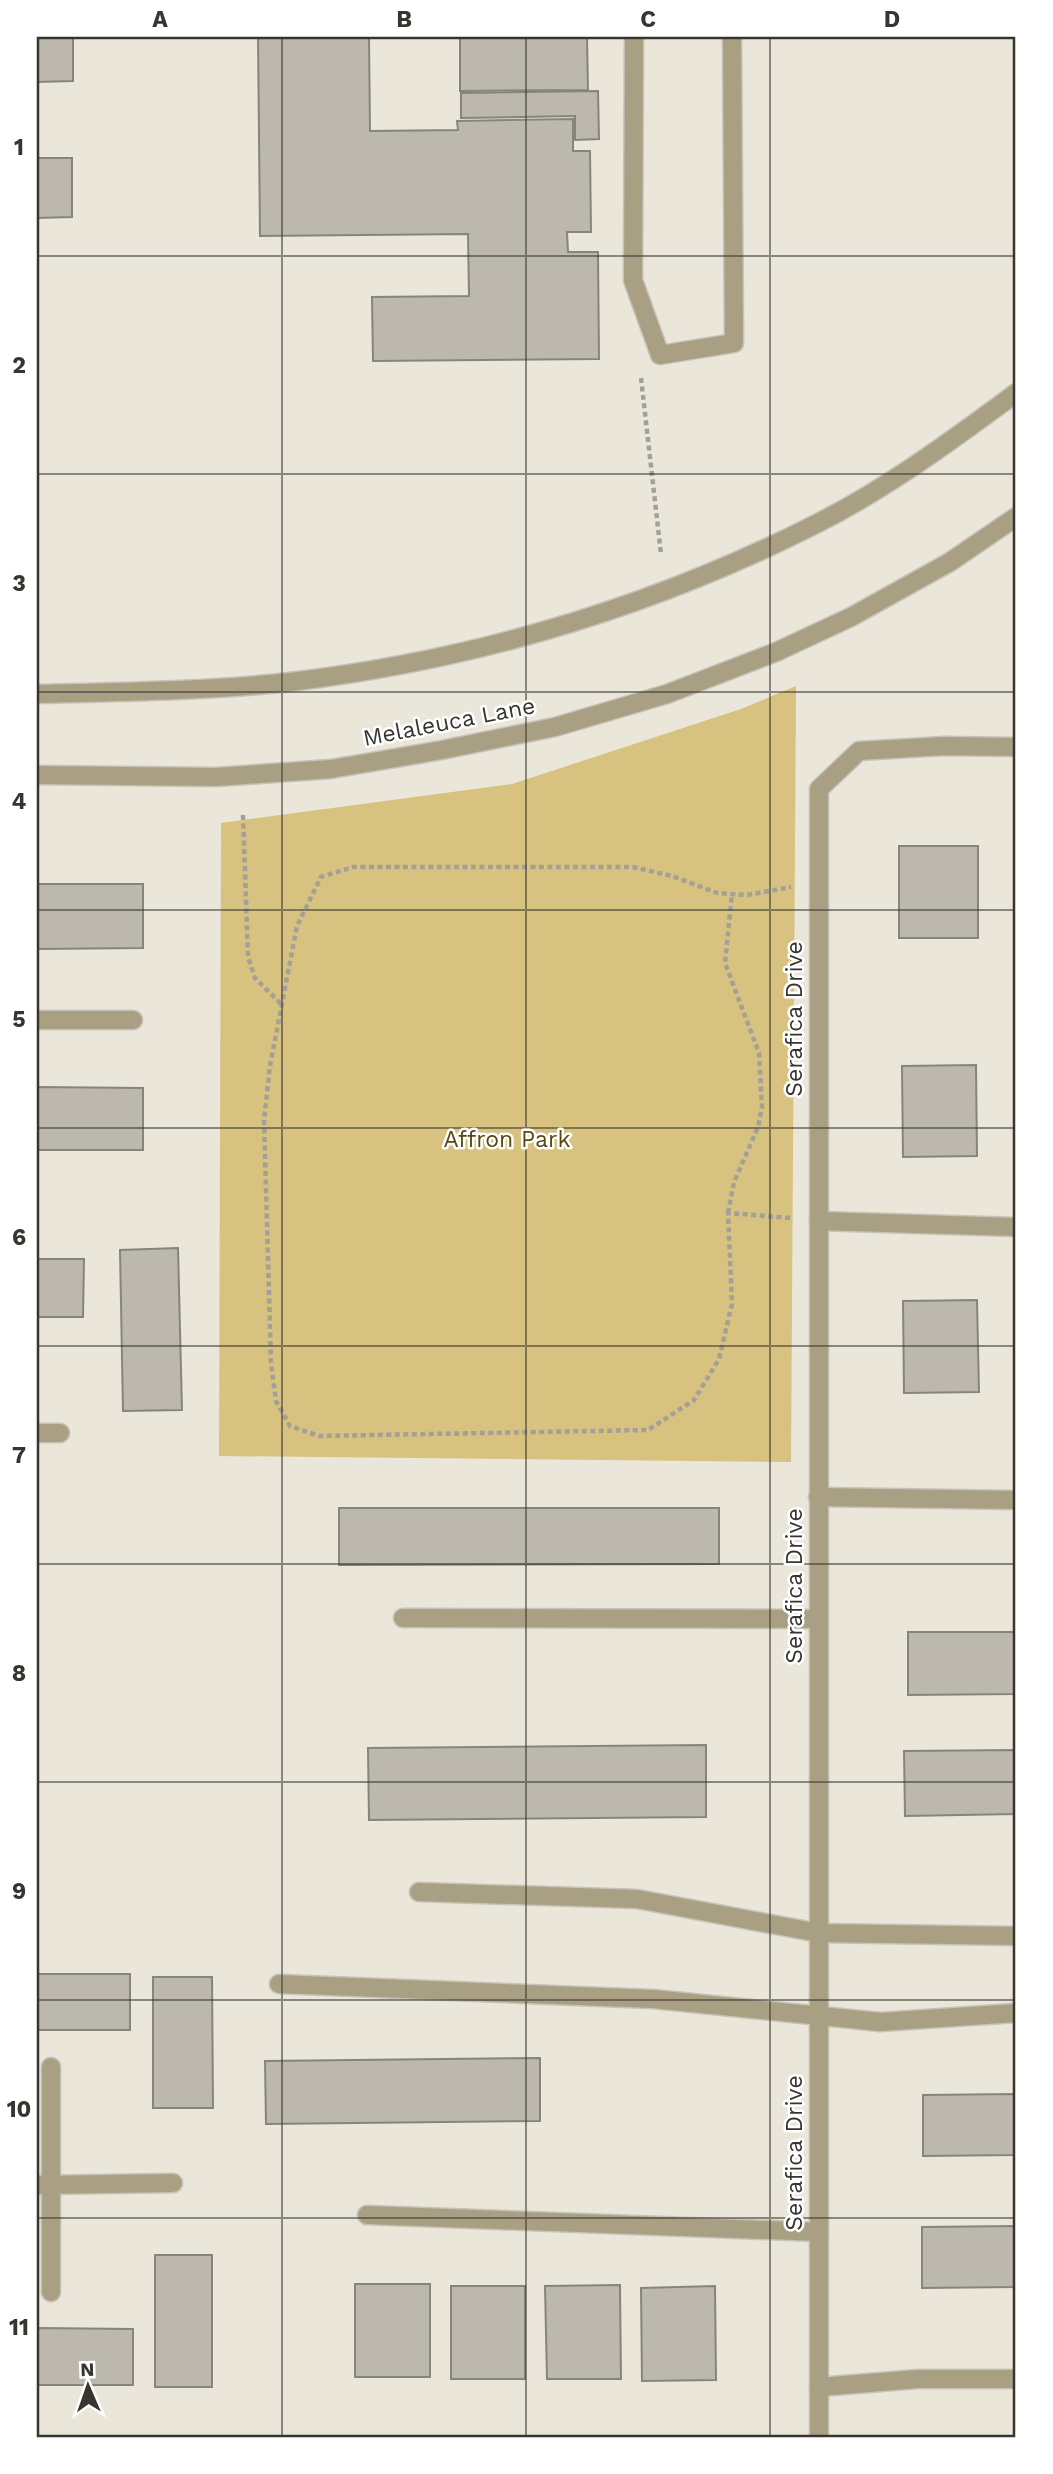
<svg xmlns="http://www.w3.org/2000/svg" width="1053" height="2474" viewBox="0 0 1053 2474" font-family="'Work Sans',sans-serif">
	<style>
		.green { fill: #d7c27f }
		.building { fill: #bcb8ad; stroke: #878479; stroke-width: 2 }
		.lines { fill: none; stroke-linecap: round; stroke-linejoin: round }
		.minor-casing { stroke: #c6c3b8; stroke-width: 21 }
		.path { stroke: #a3a097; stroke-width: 4.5; stroke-dasharray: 5 3.5; stroke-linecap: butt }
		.minor { stroke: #a9a084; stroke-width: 18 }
		.grid { fill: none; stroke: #363530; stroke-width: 2; stroke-opacity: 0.55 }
		.labels { text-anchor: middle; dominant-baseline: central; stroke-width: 5; stroke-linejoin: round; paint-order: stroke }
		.street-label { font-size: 23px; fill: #363530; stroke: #fff }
		.park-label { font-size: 23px; fill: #584913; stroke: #fff }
		.neatline { fill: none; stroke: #363530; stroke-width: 2.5 }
		.grid-label { font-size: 23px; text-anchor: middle; font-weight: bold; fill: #363530 }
	</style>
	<rect width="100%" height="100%" fill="#eae6da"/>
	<!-- green -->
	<path class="green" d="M796 686 791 1462 219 1456 221 823 512 784 741 709Z"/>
	<!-- building -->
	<g class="building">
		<path d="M37 37H73V81L37 82Z"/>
		<path d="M258 37H369L370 131 458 130 457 121 573 119V151H590L591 232H567L568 252H598L599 359 373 361 372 297 469 296 468 234 260 236Z"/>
		<path d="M460 37H587L588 90 460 91Z"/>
		<path d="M598 91 599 139 575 140V116L461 118V93Z"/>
		<path d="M37 158H72V217L37 218Z"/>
		<rect x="899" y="846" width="79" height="92"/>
		<path d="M37 884H143V948L37 949Z"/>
		<path d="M976 1065 977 1156 903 1157 902 1066Z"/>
		<path d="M37 1087 143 1088V1150H37Z"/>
		<path d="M178 1248 182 1410 123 1411 120 1250Z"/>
		<path d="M37 1259H84L83 1317H37Z"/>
		<path d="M977 1300 979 1392 904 1393 903 1301Z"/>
		<path d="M339 1508H719V1564L339 1565Z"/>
		<path d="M908 1632H1016V1694L908 1695Z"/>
		<path d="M706 1745V1817L369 1820 368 1748Z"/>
		<path d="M1016 1750V1814L905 1816 904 1751Z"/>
		<rect x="37" y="1974" width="93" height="56"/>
		<path d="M153 1977H212L213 2108H153Z"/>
		<path d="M540 2058V2121L266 2124 265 2061Z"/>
		<path d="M1016 2094V2155L923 2156V2095Z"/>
		<path d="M1016 2226V2287L922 2288V2227Z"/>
		<rect x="155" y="2255" width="57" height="132"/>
		<rect x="355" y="2284" width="75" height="93"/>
		<path d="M620 2285 621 2379H547L545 2286Z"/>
		<rect x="451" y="2286" width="74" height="93"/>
		<path d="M715 2286 716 2380 642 2381 641 2288Z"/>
		<path d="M37 2328 133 2329V2385H37Z"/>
	</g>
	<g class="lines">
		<!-- minor casing -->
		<g class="minor-casing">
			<g id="minor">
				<path d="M634 37 633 280 660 355 734 343 732 37"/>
				<path d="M37 694C121 692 206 691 290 682 473 660 653 607 818 523 889 487 952 440 1016 393"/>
				<path d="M37 775 216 777 331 769 442 750 555 727 667 694 776 652 851 617 950 562 1016 517"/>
				<path d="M37 1020H133"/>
				<path d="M819 1221 1016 1227"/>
				<path d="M37 1433H60"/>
				<path d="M818 1497 1016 1500"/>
				<path d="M403 1618 818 1619"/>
				<path d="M419 1892 637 1899 819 1933 1016 1936"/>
				<path d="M279 1984 653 1999 880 2022 1016 2013"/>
				<path d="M51 2067V2292"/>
				<path d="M37 2185 173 2183"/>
				<path d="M367 2215 819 2232"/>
				<path d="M819 2387 918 2379H1016"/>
				<path d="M819 2437V789L859 751 944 746 1016 747"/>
			</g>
		</g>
		<!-- path -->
		<g class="path">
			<path d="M641 378 661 554"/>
			<path d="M243 815 248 957 255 978 282 1005"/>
			<path d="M728 1213 734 1182 758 1127 762 1107 759 1053 725 963 732 894"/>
			<path d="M790 1218 728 1213 732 1304 719 1359 694 1400 648 1430 319 1436 290 1426 276 1401 271 1363 264 1120 270 1066 297 926 321 877 353 867H633L672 876 717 893 747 895 791 887"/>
		</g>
		<!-- minor -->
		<use href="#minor" class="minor"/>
	</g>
	<!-- grid -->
	<path class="grid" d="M282 37V2437M526 37V2437M770 37V2437M37 256H1016M37 474H1016M37 692H1016M37 910H1016M37 1128H1016M37 1346H1016M37 1564H1016M37 1782H1016M37 2000H1016M37 2218H1016"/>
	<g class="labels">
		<!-- street labels -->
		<g class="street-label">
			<text transform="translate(449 722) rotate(-11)">Melaleuca Lane</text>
			<text transform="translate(794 1019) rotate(-90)">Serafica Drive</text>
			<text transform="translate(794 1586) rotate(-90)">Serafica Drive</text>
			<text transform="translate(794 2153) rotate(-90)">Serafica Drive</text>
		</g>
		<!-- park labels -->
		<g class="park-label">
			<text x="507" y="1139">Affron Park</text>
		</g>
	</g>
	<!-- border -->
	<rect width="1053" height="2474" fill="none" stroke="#ffffff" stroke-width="77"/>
	<!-- north arrow -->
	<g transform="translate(88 2386) rotate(358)" stroke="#ffffff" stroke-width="5" paint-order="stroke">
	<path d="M0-5L12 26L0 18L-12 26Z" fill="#363530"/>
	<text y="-10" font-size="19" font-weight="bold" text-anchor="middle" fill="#363530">N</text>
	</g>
	<rect x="38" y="38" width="976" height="2398" class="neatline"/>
	<g class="grid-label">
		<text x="160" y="27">A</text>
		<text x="404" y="27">B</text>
		<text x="648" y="27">C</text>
		<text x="892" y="27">D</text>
		<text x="19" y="155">1</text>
		<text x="19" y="373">2</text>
		<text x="19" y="591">3</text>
		<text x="19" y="809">4</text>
		<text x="19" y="1027">5</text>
		<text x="19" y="1245">6</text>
		<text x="19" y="1463">7</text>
		<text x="19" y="1681">8</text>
		<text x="19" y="1899">9</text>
		<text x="19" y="2117">10</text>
		<text x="19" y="2335">11</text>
	</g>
</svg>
